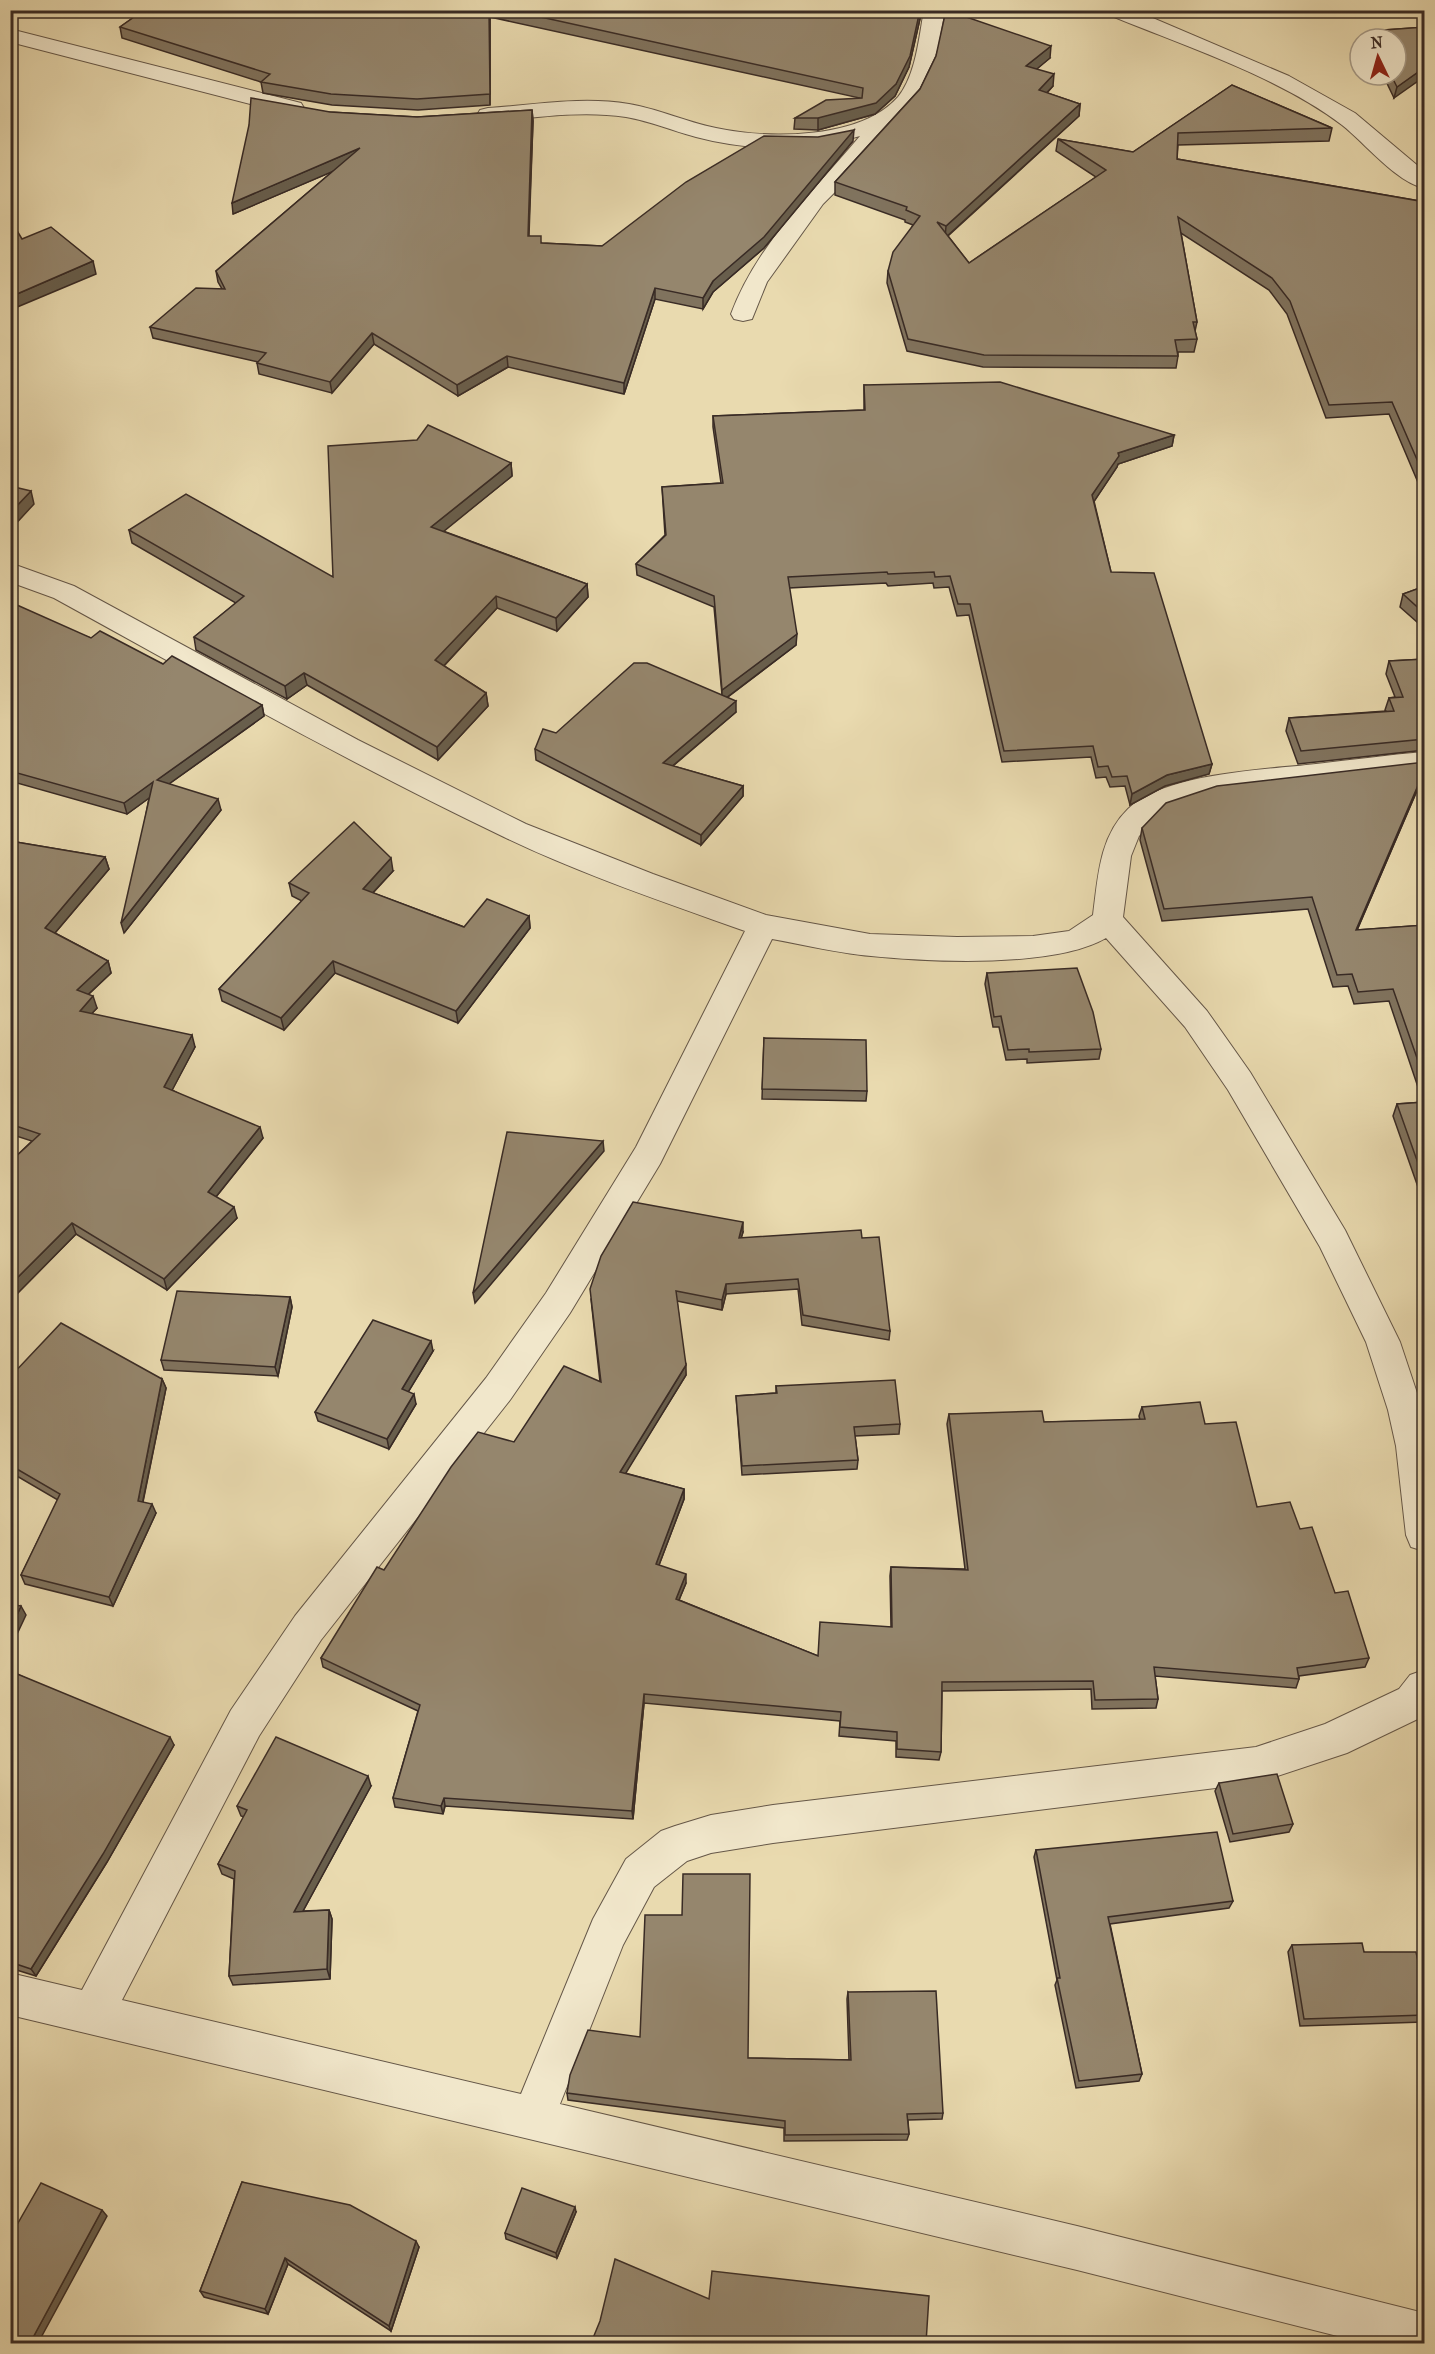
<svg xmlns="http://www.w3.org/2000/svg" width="1435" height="2354" viewBox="0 0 1435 2354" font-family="'IM FELL French Canon',serif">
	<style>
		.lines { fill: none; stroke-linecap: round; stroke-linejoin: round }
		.street-casing { stroke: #655748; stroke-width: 2 }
		.street { fill: #f1e7cb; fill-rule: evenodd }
		.wall { fill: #80735e; stroke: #392b25; stroke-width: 1.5 }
		.shaded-wall { fill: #685e4c; stroke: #392b25; stroke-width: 1.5 }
		.building { fill: #95866d; stroke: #392b25; stroke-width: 1.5 }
	</style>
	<rect width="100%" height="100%" fill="#e9daaf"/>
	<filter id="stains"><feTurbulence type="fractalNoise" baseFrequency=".00333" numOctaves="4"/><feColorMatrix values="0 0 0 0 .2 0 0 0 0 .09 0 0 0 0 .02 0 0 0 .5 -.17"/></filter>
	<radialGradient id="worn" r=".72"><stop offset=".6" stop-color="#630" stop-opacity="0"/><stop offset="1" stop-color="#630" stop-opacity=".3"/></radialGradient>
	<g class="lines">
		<!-- street casing -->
		<g class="street-casing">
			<g id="street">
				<path d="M924 10H945L936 57 923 91 914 106 895 121 849 178 823 204 767 282 752 319 743 321 734 319 731 314C757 244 813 192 860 136 808 152 749 151 696 137 673 131 650 121 626 117 580 110 533 118 488 122L480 120 477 115 480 110 488 108C534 105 582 96 629 104 659 109 686 122 716 128 768 139 860 140 898 97 916 75 919 37 924 10Z"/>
				<path d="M1104 10H1134L1289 76 1355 113 1424 171V188C1396 182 1365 143 1342 125 1278 76 1181 45 1107 14Z"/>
				<path d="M10 29 301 103 304 108 301 113 293 115 10 42Z"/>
				<path d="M10 563 74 586 358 740 526 824 653 874 766 915 870 934 957 937 1033 936 1069 931 1093 915C1098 878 1099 837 1128 809 1165 773 1265 770 1316 764 1352 760 1388 755 1424 752V772L1214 796 1162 813 1139 836 1131 856 1123 917 1207 1011 1250 1072 1345 1230 1400 1342 1424 1414V1551L1411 1547 1406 1535 1396 1446 1388 1410 1366 1342 1320 1247 1228 1090 1185 1027 1106 938C1055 968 931 962 871 956 838 953 805 945 772 939L660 1164 570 1313 510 1400 321 1640 259 1736 122 2000 521 2094 593 1919 626 1859 661 1831 675 1826 711 1815 773 1805 1256 1747 1325 1724 1399 1689 1410 1675 1424 1670V1716L1347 1753 1256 1783 773 1843 711 1853 687 1861 654 1887 623 1945 560 2104 1077 2226 1424 2313V2344H1369L1077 2270 10 2015V1973L82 1990 231 1710 295 1616 486 1378 546 1293 636 1147 745 931C664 902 581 874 504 837 351 764 203 680 54 598L10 582Z"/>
			</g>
		</g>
		<!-- street -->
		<use href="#street" class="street"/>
	</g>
	<!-- wall -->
	<g class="wall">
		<path d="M144 10H922L909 67 895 96 875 114 818 130 794 129 795 118 860 98 490 17V105L418 110 332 105 263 93 261 82 122 38 120 27Z"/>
		<path d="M1201 10H1281L1280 16 1203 14Z"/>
		<path d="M950 12 1050 58 1036 69 1053 86 1047 93 1080 104 1079 116 948 236 969 263 1096 177 1056 151 1058 139 1133 152 1232 85 1332 128 1329 141 1178 145 1177 159 1425 202V499L1389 414 1326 418 1287 314 1269 290 1181 233 1197 322 1195 331 1197 339 1194 352H1178V356L1176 368 983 367 907 351 887 283 888 271 913 225 905 222V220L835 195V182L920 89 936 56Z"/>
		<path d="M1425 27 1394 98 1383 75H1396V39H1368L1370 31Z"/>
		<path d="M532 110 533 121 529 236 542 243 602 246 853 141 764 248 713 292 703 309 655 299 624 394 508 367 458 396 374 344 332 393 259 374 257 363 258 362 153 338 150 327 222 289 218 282 216 271 333 171 233 214 330 112 417 117Z"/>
		<path d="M864 385 1174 435 1172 446 1118 464 1117 467 1094 501 1111 572 1212 764 1209 774 1165 786 1130 805 1125 786 1110 787 1106 777 1096 778 1091 757 1002 762 969 615 957 616 949 587 934 588 933 583 888 586 886 583 789 588 796 645 728 697 736 712 673 766 743 786V796L701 845 536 760 535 749 556 733 722 695 714 607 637 575 636 564 665 535 662 487 721 483 713 427V416L864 410Z"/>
		<path d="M511 463 512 476 443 531 587 584 588 597 557 631 497 608 444 666 486 693 488 706 438 760 307 685 287 699 196 650 194 637 236 603 132 543 129 530 333 577Z"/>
		<path d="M1425 586V629L1400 607 1403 594Z"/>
		<path d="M10 609 163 664 262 705 264 716 169 784 221 810 124 933 149 798 127 814 10 781Z"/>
		<path d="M1425 659V750L1298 764 1286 731 1289 718 1386 711 1385 710 1389 698 1395 697 1386 674 1389 661Z"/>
		<path d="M1425 762 1424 774 1357 930 1425 925V1207L1393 1116 1397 1104 1423 1102 1389 1001 1354 1004 1348 986 1333 987 1308 909 1162 921 1140 840 1142 828Z"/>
		<path d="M10 841 105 857 109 869 55 933 108 961 111 973 89 994 97 1008 91 1014 195 1047 172 1090 263 1138 216 1197 237 1218 167 1290 76 1234 10 1301V1162L32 1141 10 1134Z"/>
		<path d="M393 871 373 893 464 927 529 916 530 928 458 1023 335 973 284 1030 222 1001 219 989 302 901 292 896 289 883Z"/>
		<path d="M987 973 1101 1049 1099 1059 1027 1063V1059L1006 1060 999 1027H993L985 984Z"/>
		<path d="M764 1038 867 1091 866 1101 762 1099Z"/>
		<path d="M743 1232 741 1238H862L890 1331 889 1340 802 1325 798 1289 726 1294 722 1310 677 1301 686 1375 625 1473 684 1489V1499L659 1565 686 1583 679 1600 818 1656 891 1627 890 1576 891 1567 965 1569 947 1424 949 1414 1044 1422 1140 1420 1139 1416 1142 1407 1205 1424 1257 1507 1300 1529 1335 1593 1369 1658 1365 1667 1299 1676V1679L1296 1688 1155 1676 1158 1699 1156 1708 1092 1709 1091 1689 942 1691 941 1752 939 1760 896 1757V1741L839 1736 840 1721 644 1703 633 1819 445 1806 443 1814 395 1807 393 1798 418 1711 323 1667 321 1658 384 1570 514 1442 600 1382 591 1299Z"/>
		<path d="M290 1297 292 1307 278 1376 164 1370 161 1360Z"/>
		<path d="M433 1351 408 1392 416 1404 389 1449 318 1421 315 1412Z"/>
		<path d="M10 1377 162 1379 166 1388 143 1502 156 1513 113 1606 25 1584 21 1575 58 1500 10 1472Z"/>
		<path d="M776 1386 900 1424 899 1434 855 1436 858 1460 857 1469 742 1475 736 1396 776 1393Z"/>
		<path d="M10 1671 174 1745 107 1862 36 1976 10 1968Z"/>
		<path d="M1219 1783 1293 1824 1289 1832 1230 1842 1215 1791Z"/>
		<path d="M371 1786 303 1911 329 1910 332 1919 330 1979 233 1985 229 1976 234 1879 222 1874 218 1864 244 1817 241 1816 237 1806Z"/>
		<path d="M1036 1850 1233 1901 1229 1908 1110 1924 1142 2074 1139 2081 1076 2088 1055 1985 1057 1980 1034 1857Z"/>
		<path d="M1292 1945 1364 1952 1425 1995V2021L1424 2022 1300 2026 1288 1952Z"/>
		<path d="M848 1992 943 2113 942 2119 908 2120 909 2134 907 2140 784 2141V2128L568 2100 567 2093 748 2058 849 2060 847 1999Z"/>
		<path d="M242 2182 419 2247 391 2331 288 2264 268 2314 204 2297 200 2291Z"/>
		<path d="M576 2212 557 2258 506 2239 505 2233Z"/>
		<path d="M709 2299 926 2343H591Z"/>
	</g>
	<!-- shaded-wall -->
	<g class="shaded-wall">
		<path d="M489 10 490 17V105V94Z"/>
		<path d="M920 10H922L909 67 895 96 875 114 818 130V118L896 84Z"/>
		<path d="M1051 46 1050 58 1025 79 1026 66Z"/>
		<path d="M1425 67V76L1394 98 1397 87Z"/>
		<path d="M1054 74 1053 86 1038 102 1039 90Z"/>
		<path d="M1080 104 1079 116 945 238 946 226Z"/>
		<path d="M532 110 533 121 528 247V236Z"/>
		<path d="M854 130 853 141 764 248 713 292 703 309V298L713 281Z"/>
		<path d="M360 148 362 159 233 214 232 203Z"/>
		<path d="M93 261 96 274 10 310V297Z"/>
		<path d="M655 288V299L624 394V383Z"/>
		<path d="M372 333 374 344 332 393 330 382Z"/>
		<path d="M507 356 508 367 458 396 457 385Z"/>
		<path d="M1174 435 1172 446 1118 464 1117 467 1091 506 1092 495 1118 453Z"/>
		<path d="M511 463 512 476 433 540 431 527Z"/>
		<path d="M31 491 34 504 10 530V513Z"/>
		<path d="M587 584 588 597 557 631 556 618Z"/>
		<path d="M496 596 497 608 437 673 435 660Z"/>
		<path d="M797 634 796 645 722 701V690Z"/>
		<path d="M304 673 307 685 287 699 285 686Z"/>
		<path d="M486 693 488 706 438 760 437 747Z"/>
		<path d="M736 701V712L663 774V763Z"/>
		<path d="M262 705 264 716 159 791 157 780Z"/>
		<path d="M1212 764 1209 774 1165 786 1130 805 1132 794 1167 775Z"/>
		<path d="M1425 769V772L1352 942 1356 930Z"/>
		<path d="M153 782 156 793 127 814 124 803Z"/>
		<path d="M743 786V796L701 845V835Z"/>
		<path d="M218 799 221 810 124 933 121 923Z"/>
		<path d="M105 857 109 869 49 940 45 928Z"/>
		<path d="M391 858 393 871 365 901 363 889Z"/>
		<path d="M529 916 530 928 458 1023 456 1011Z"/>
		<path d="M108 961 111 973 81 1001 77 990Z"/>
		<path d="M333 961 335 973 284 1030 281 1018Z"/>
		<path d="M93 996 97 1008 83 1023 80 1011Z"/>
		<path d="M192 1035 195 1047 168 1098 164 1087Z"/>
		<path d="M260 1127 263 1138 211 1203 208 1192Z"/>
		<path d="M603 1141 604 1151 475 1303 473 1293Z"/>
		<path d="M234 1207 237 1218 167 1290 164 1279Z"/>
		<path d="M743 1222V1232L738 1249 739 1238Z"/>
		<path d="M72 1223 76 1234 10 1301V1285Z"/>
		<path d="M726 1284V1294L722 1310V1300Z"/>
		<path d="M290 1297 292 1307 278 1376 275 1367Z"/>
		<path d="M431 1341 433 1351 404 1399 402 1389Z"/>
		<path d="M686 1365V1375L621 1481 620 1472Z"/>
		<path d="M162 1379 166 1388 141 1510 138 1501Z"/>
		<path d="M414 1394 416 1404 389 1449 387 1439Z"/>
		<path d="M684 1489V1499L656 1573V1564Z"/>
		<path d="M152 1504 156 1513 113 1606 109 1597Z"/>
		<path d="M686 1574V1583L676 1607V1599Z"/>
		<path d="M21 1606 26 1615 10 1649V1630Z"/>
		<path d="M644 1694V1703L633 1819 632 1811Z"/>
		<path d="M170 1737 174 1745 107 1862 36 1976 31 1969Z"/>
		<path d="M368 1776 371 1786 297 1922 294 1912Z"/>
		<path d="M444 1798 445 1806 443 1814 441 1806Z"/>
		<path d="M329 1910 332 1919 330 1979 327 1969Z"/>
		<path d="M575 2207 576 2212 557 2258 556 2253Z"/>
		<path d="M102 2210 107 2216 38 2343H30Z"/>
		<path d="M416 2241 419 2247 391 2331 389 2326Z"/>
		<path d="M285 2258 288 2264 268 2314 265 2309Z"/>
	</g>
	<!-- building -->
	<g class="building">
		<path d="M144 10H489L490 94 417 99 331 94 261 82 270 74 120 27Z"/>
		<path d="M509 10H920L910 56 896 84 876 103 818 118H795L826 100 862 98 863 88Z"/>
		<path d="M946 10 1051 46 1026 66 1054 74 1039 90 1080 104 946 226 937 222 969 263 1106 170 1058 139 1133 152 1232 85 1332 128 1178 133 1177 159 1425 202V285H1419L1425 288V478L1392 402 1329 405 1290 301 1272 278 1178 217 1197 322H1193L1197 339 1175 340 1178 356 984 355 908 339 888 271 893 252 920 216 906 210 907 207 835 182 920 89 936 56Z"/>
		<path d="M1425 27V67L1397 87 1391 75H1396V39H1373L1370 31Z"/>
		<path d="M251 98 330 112 417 117 532 110 528 236H541V243L602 246 686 182 764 136 818 137 854 130 764 237 713 281 703 298 655 288 624 383 507 356 457 385 372 333 330 382 257 363 266 353 150 327 196 288 225 289 216 271 360 148 232 203 249 125Z"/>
		<path d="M10 219 22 239 51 227 93 261 10 297Z"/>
		<path d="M1000 382 1174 435 1118 453 1119 456 1092 495 1111 572 1154 573 1212 764 1167 775 1132 794 1127 776 1112 777 1108 766 1098 767 1093 746 1004 751 970 604H958L950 576 935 577 934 572 888 574 887 572 788 577 797 634 722 690 714 596 636 564 666 535 662 487 723 483 713 416 865 410 864 385Z"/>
		<path d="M428 425 511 463 431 527 587 584 556 618 496 596 435 660 486 693 437 747 304 673 285 686 194 637 244 596 129 530 186 494 333 577 328 446 417 440Z"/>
		<path d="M10 486 31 491 10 513Z"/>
		<path d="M1425 586V614L1403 594Z"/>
		<path d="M17 605 91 638 100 631 163 664 172 656 262 705 157 780 218 799 121 923 153 782 124 803 10 771V609Z"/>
		<path d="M1425 659V739L1301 751 1289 718 1394 711 1389 698 1403 697 1389 661Z"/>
		<path d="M634 663H647L736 701 663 763 743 786 701 835 535 749 543 729 556 733Z"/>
		<path d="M1425 762V769L1356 930 1425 925V1081L1393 989 1358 992 1352 974 1337 975 1312 897 1164 909 1142 828 1166 803 1217 786Z"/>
		<path d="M354 822 391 858 363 889 464 927 487 899 529 916 456 1011 333 961 281 1018 219 989 309 893 289 883Z"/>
		<path d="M10 841 105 857 45 928 108 961 77 990 93 996 80 1011 192 1035 164 1087 260 1127 208 1192 234 1207 164 1279 72 1223 10 1285V1187L11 1186H10V1162L40 1134 10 1124Z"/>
		<path d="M1077 968 1093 1012 1101 1049 1029 1052V1049L1008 1050 1001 1016 994 1017 987 973Z"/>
		<path d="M764 1038 866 1040 867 1091 762 1089Z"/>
		<path d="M1425 1102V1183L1397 1104Z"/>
		<path d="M507 1132 603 1141 473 1293Z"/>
		<path d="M633 1202 743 1222 739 1238 861 1230 862 1238 879 1237 890 1331 803 1315 798 1279 726 1284 722 1300 676 1291 686 1365 620 1472 684 1489 656 1564 686 1574 676 1599 818 1656 820 1622 892 1627 891 1567 968 1570 949 1414 1042 1411 1044 1422 1145 1419 1142 1407 1200 1402 1205 1424 1236 1422 1257 1507 1290 1502 1300 1529 1312 1527 1335 1593 1348 1591 1369 1658 1297 1668 1299 1679 1154 1667 1158 1699 1095 1700 1093 1681 942 1682 941 1752 897 1749V1732L840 1727 841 1712 644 1694 632 1811 444 1798 441 1806 393 1798 420 1705 321 1658 377 1567 384 1570 451 1467 478 1432 514 1442 564 1366 601 1382 590 1289 601 1256Z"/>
		<path d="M177 1291 290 1297 275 1367 161 1360Z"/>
		<path d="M373 1320 431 1341 402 1389 414 1394 387 1439 315 1412Z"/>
		<path d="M61 1323 162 1379 138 1501 152 1504 109 1597 21 1575 60 1494 10 1465V1377Z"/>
		<path d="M895 1380 900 1424 854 1427 858 1460 742 1466 736 1396 777 1393 776 1386Z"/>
		<path d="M10 1604 21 1606 10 1630Z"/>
		<path d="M10 1671 170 1737 103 1854 31 1969 10 1962Z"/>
		<path d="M276 1737 368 1776 294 1912 329 1910 327 1969 229 1976 235 1871 218 1864 247 1810 237 1806Z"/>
		<path d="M1277 1774 1293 1824 1233 1834 1219 1783Z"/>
		<path d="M1217 1832 1233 1901 1108 1917 1142 2074 1079 2081 1057 1978H1060L1036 1850Z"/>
		<path d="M683 1874H750L748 2058 851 2060 848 1992 936 1991 943 2113 907 2114 909 2134 785 2135V2121L567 2093 570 2075 588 2030 640 2037 645 1915H682Z"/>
		<path d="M1362 1943 1364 1952H1416L1425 1995V2015L1304 2019 1292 1945Z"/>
		<path d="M242 2182 350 2205 416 2241 389 2326 285 2258 265 2309 200 2291Z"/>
		<path d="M41 2183 102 2210 30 2343H10V2237Z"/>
		<path d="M522 2188 575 2207 556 2253 505 2233Z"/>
		<path d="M615 2259 709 2299 712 2271 929 2296 926 2343H720L672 2338 671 2343H591L600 2321Z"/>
	</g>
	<!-- margin -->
	<rect width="1435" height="2354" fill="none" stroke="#e9daaf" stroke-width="36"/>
	<rect x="12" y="12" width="1411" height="2330" fill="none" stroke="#392b25" stroke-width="3"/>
	<rect x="18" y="18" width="1399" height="2318" fill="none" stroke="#392b25" stroke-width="1.5"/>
	<!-- north arrow -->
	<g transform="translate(1378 57) rotate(355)"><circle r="28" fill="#f1e7cb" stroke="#a79c89" stroke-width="1.5"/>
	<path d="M0-4.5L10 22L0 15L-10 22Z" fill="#8f2418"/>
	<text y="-9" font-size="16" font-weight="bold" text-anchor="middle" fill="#392b25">N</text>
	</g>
	<rect width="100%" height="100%" filter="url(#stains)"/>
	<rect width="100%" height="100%" fill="url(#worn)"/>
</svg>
